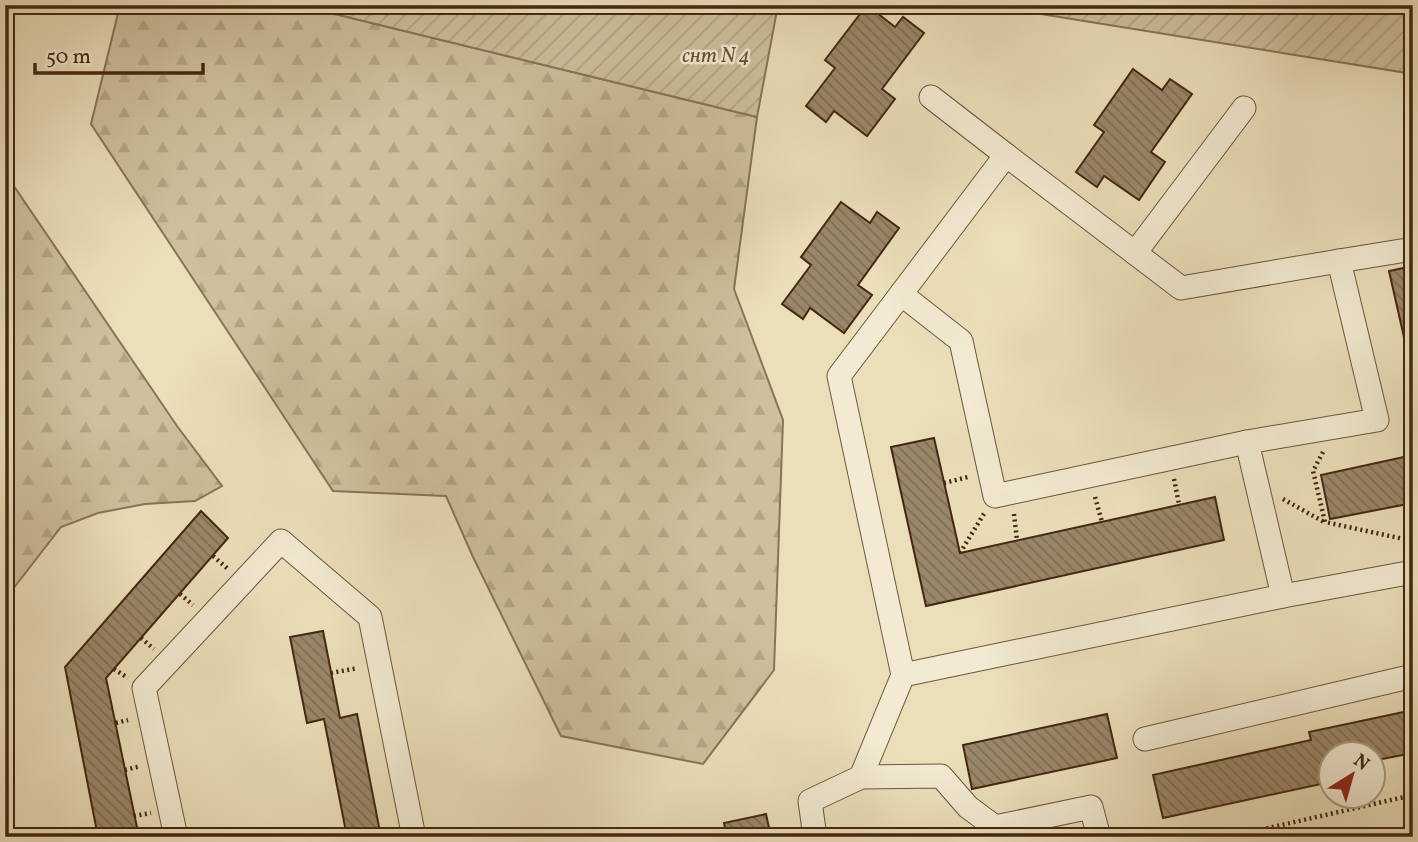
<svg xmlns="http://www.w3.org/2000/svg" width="1418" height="842" viewBox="0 0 1418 842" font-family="Vollkorn,serif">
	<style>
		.forest { fill: url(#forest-firs); stroke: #887457; stroke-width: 2 }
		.garden { fill: url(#garden-furrows); stroke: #887457; stroke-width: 2 }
		.building { fill: url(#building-back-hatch); stroke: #432711; stroke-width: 2 }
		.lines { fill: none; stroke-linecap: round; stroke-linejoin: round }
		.minor-casing { stroke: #6d553b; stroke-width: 25 }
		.path { stroke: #432711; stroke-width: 4.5; stroke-dasharray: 2 3.5; stroke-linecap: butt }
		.minor { stroke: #f2ead2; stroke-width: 23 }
		.labels { text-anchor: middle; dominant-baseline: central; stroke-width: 5; stroke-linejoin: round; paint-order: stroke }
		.park-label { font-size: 21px; font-style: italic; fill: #664d34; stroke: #f2ead2 }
	</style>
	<defs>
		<pattern id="forest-firs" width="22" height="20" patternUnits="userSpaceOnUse" patternTransform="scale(1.75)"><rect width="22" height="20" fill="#cec09d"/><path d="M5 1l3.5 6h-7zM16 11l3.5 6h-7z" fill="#b2a586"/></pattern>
		<pattern id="garden-furrows" width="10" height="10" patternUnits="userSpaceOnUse" patternTransform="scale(1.75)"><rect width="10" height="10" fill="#cec09d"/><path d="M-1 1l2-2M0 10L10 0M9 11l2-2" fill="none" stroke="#b2a586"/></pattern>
		<pattern id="building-back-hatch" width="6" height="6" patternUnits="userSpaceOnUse" patternTransform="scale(1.75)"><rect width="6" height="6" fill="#9a8769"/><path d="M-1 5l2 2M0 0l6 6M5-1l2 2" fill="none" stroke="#7f6e55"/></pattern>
	</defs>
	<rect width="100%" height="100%" fill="#ebdfba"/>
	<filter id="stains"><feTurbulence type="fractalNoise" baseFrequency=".00286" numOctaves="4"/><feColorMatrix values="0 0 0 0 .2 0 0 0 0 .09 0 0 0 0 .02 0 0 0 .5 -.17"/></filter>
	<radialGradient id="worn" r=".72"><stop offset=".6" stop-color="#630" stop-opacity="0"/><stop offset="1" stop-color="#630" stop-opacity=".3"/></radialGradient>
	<!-- forest -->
	<g class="forest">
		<path d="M120 5H298L757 117 734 289 783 420 774 670 703 764 561 736 473 557 446 496 333 491 91 124Z"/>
		<path d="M5 173 177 426 222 486 195 501 145 504 98 513 61 527 13 589 5 613Z"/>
	</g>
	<!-- garden -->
	<g class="garden">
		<path d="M298 5H778L757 117Z"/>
		<path d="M985 5H1413V74Z"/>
	</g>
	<!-- building -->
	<g class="building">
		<path d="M867 5 895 27 903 17 924 33 882 89 895 99 867 136 834 111 826 122 806 106 835 68 825 60Z"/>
		<path d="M1133 69 1162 90 1170 79 1192 94 1151 152 1165 162 1139 200 1104 176 1097 187 1076 172 1104 132 1094 125Z"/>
		<path d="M841 202 870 223 877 212 899 228 858 285 872 295 844 333 810 308 803 319 782 304 811 265 801 257Z"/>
		<path d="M1413 266V377L1389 271Z"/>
		<path d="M934 438 960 553 1215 497 1224 540 926 606 891 447Z"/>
		<path d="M1413 455V523L1408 504 1330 519 1321 475Z"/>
		<path d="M201 511 228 538 106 678 139 837H98L65 667Z"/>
		<path d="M323 631 340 718 357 714 381 837H347L324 719 307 723 290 637Z"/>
		<path d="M1413 710V753L1372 761V754H1330V770L1319 773 1321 784 1163 818 1153 775 1311 740 1309 732Z"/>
		<path d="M1107 714 1117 758 972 789 963 745Z"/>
		<path d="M766 814 771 837H727L724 823Z"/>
	</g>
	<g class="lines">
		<!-- minor casing -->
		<g class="minor-casing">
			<g id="minor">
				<path d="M931 97 1006 155"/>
				<path d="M1135 253 1244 108"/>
				<path d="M901 294 1006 155 1181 288 1339 261"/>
				<path d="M1247 442 995 496 961 341 901 294 839 376 903 675 1283 596 1413 572"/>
				<path d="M1283 596 1247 442 1377 420 1339 261 1413 249"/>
				<path d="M1145 739 1413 676"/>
				<path d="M861 777 903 675"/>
				<path d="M176 837 144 688 281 541 370 617 414 837"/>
				<path d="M815 837 810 801 861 777 941 776 968 807 995 827 1091 807 1099 837"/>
			</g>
		</g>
		<!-- path -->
		<g class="path">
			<path d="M1323 452 1313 471 1325 522 1413 541"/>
			<path d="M1174 479 1179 504"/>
			<path d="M944 483 968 477"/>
			<path d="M1095 497 1102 522"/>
			<path d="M1283 499 1324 522"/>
			<path d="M1014 514 1017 540"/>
			<path d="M960 553 985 512"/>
			<path d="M213 556 228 569"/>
			<path d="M180 594 193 605"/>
			<path d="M141 638 154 649"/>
			<path d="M114 669 128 678"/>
			<path d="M331 673 358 668"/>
			<path d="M116 723 128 720"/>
			<path d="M125 770 141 766"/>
			<path d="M134 816 151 813"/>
			<path d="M1229 837 1413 795"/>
		</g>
		<!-- minor -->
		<use href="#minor" class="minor"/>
	</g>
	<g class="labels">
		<!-- park labels -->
		<g class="park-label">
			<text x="716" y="56">снт N 4</text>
		</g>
	</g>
	<!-- margin -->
	<rect width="1418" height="842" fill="none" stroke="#ebdfba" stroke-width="28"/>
	<rect x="7" y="7" width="1404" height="828" fill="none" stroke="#432711" stroke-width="3.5"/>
	<rect x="14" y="14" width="1390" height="814" fill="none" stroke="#432711" stroke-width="2"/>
	<!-- north arrow -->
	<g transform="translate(1352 775) rotate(37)"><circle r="33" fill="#f2ead2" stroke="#ac9c85" stroke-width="2"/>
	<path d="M0-5L12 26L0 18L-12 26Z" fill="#8f2418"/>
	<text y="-10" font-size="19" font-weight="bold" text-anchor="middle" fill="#432711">N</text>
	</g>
	<!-- scale -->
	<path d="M35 63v10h168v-10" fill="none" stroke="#432711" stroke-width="3.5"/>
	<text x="46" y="63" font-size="21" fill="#432711" stroke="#f2ead2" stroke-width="5" paint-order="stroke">50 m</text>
	<rect width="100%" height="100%" filter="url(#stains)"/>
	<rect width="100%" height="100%" fill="url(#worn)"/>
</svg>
